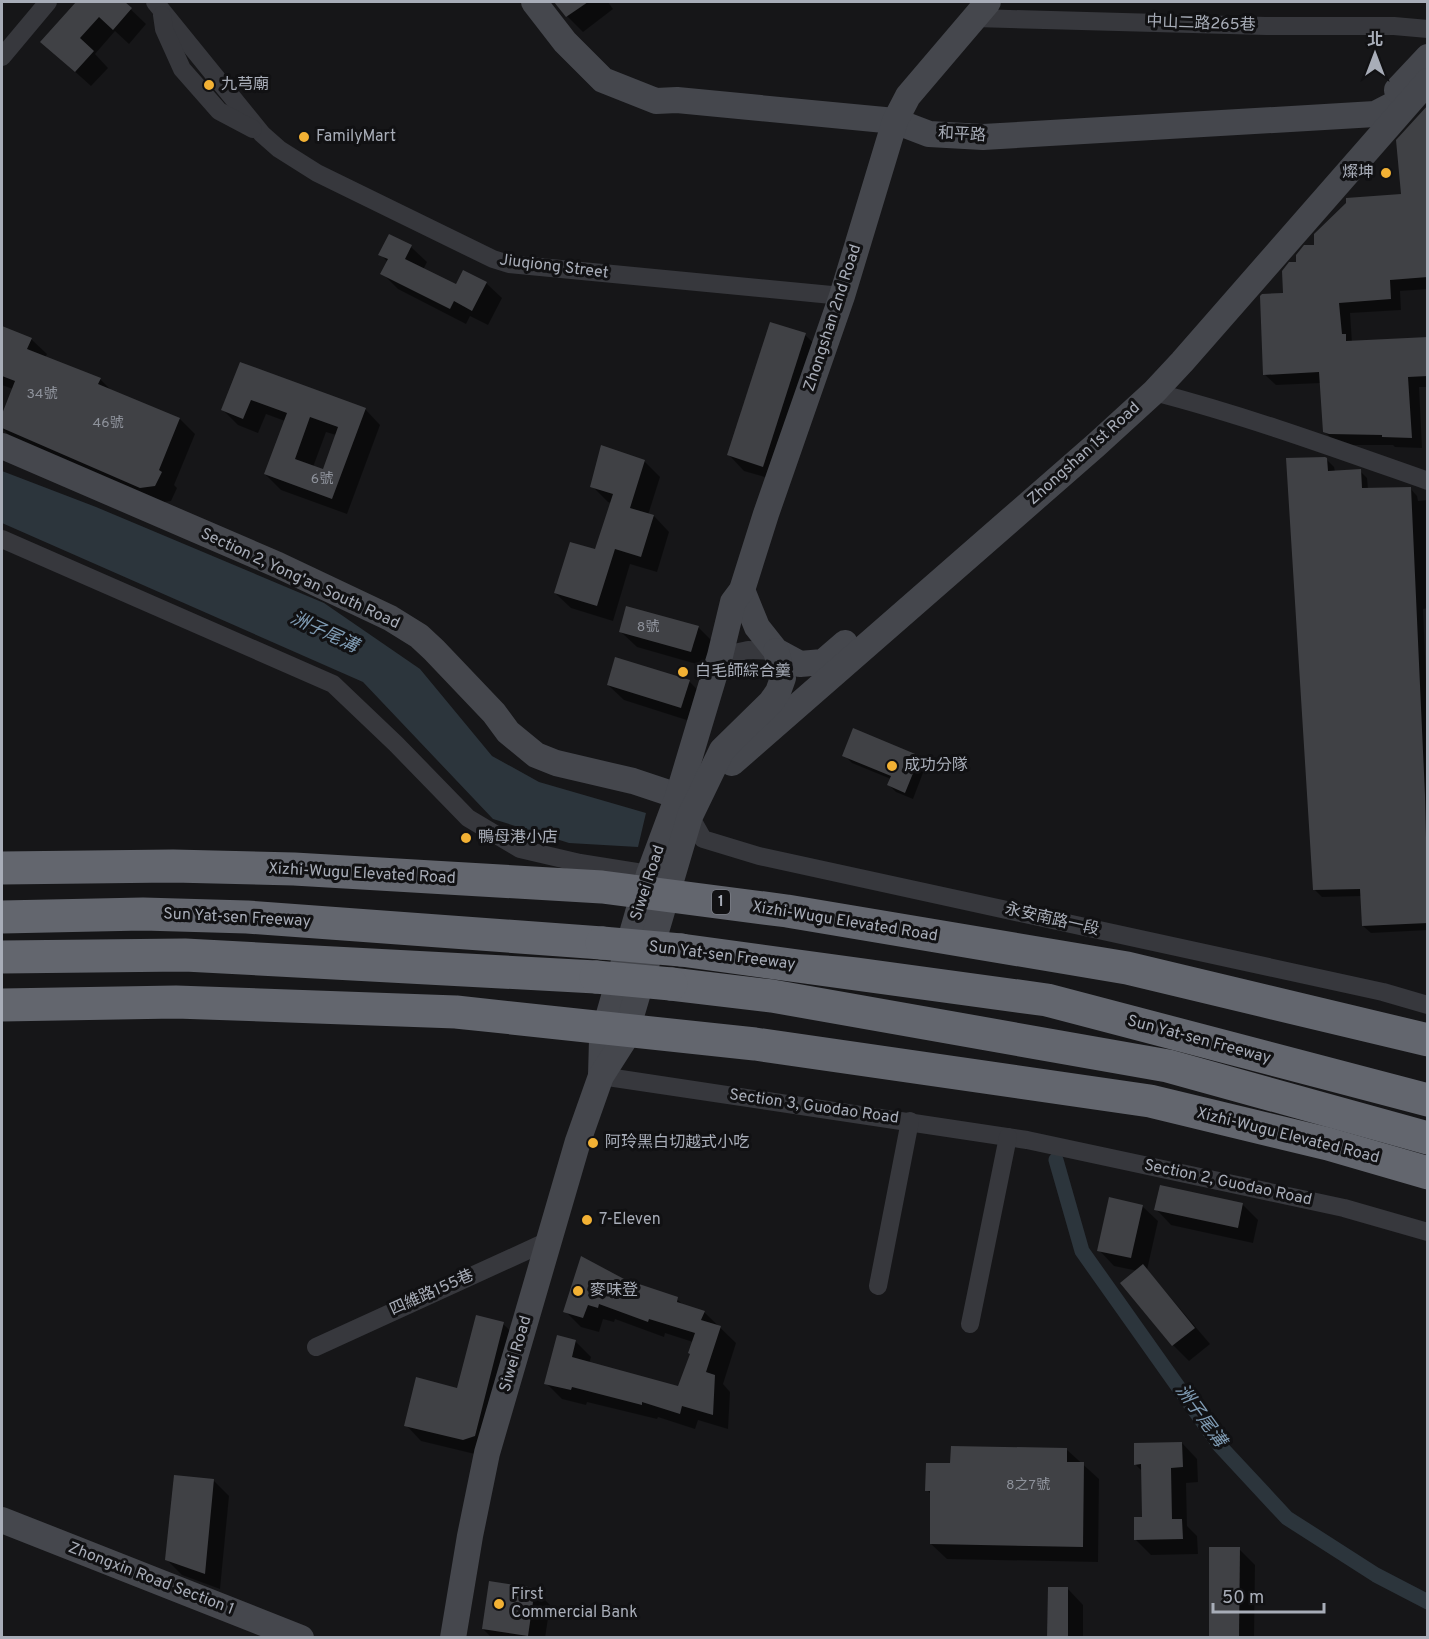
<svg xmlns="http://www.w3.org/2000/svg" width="1429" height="1639" viewBox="0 0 1429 1639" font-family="Overpass,'Noto Sans TC',sans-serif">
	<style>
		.water { fill: #2c353c }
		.shadow { fill: #0007; fill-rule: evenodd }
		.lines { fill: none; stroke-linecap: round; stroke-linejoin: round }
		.canal { stroke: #2c353c; stroke-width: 15 }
		.building { fill: #404145; fill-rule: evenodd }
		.street { stroke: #37383d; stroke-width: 18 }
		.secondary { stroke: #45474d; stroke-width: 26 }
		.highway { stroke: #63666e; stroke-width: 33 }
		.highway-bridge { stroke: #63666e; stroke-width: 33 }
		.poi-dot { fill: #f2b134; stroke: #111113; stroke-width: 2 }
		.labels { text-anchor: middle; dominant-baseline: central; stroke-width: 6; stroke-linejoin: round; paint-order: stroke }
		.number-label { font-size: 14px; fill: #8e929b }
		.shield { fill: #111113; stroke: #7b7e86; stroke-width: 1.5 }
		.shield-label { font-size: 15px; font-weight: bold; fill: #a8adb8 }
		.street-label { font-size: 16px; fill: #a8adb8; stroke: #111113 }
		.poi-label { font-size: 16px; fill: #a8adb8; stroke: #111113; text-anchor: start }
		.water-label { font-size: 18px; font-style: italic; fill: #7f9bb3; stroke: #111113 }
	</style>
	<rect width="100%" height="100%" fill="#161618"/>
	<!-- water -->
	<path class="water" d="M2 471 96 507 324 603 420 669 492 756 539 782 646 813 638 847 569 843 493 819 363 682 2 523Z"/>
	<!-- shadow -->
	<g class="shadow">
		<path d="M78 2H123L146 24 129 44 115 31 95 54 108 68 91 86 42 42Z"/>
		<path d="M556 2H608L613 9 583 32 567 16Z"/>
		<path d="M1428 107V289L1400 291 1401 310 1350 313 1352 343 1428 338V387H1419L1422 448 1395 447 1393 445H1342L1336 443 1325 432 1321 383 1276 385 1264 374 1284 294 1297 264 1316 246 1402 196Z"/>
		<path d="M390 236 411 247 427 262 423 270 456 286 486 283 502 298 488 325 470 316 466 324 398 289 382 273 388 262 380 254Z"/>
		<path d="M2 327 31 339 47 354 45 358 100 379 113 392 180 419 195 434 174 485 177 488 171 501 157 503 14 441 2 428V417L13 389 2 385Z"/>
		<path d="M805 335 821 350 779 481 744 471 729 455Z"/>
		<path d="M241 364 365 409 380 425 347 514 281 490 265 474 285 421 266 414 258 433 238 425 222 409ZM326 432 336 435 324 471 313 467Z"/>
		<path d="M1326 459 1334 467 1335 472 1360 471 1367 478 1368 489 1410 488 1417 496 1418 501 1428 500V608L1423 609 1428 724V930L1371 933 1363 926 1362 896 1322 897 1315 890Z"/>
		<path d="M644 461 660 477 648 515 654 516 669 532 657 572 630 564 613 621 571 608 555 593 596 551 611 503 608 502 592 486Z"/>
		<path d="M698 627 713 642 707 667 637 647 621 632Z"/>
		<path d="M689 681 704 697 696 723 624 700 608 685Z"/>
		<path d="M844 755 919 757 926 765 913 799 896 792 889 785 891 779 852 763Z"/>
		<path d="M1242 1204 1258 1220 1253 1243 1171 1225 1156 1209Z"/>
		<path d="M1142 1206 1158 1221 1147 1270 1210 1344 1189 1361 1173 1345 1122 1283 1138 1271 1114 1266 1099 1250Z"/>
		<path d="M624 1280 677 1299 684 1306 704 1312 736 1343 723 1384 730 1392 728 1429 698 1420 695 1429 658 1417 657 1419 587 1402 586 1405 562 1399 546 1383 575 1341 591 1357 589 1364 679 1388 692 1354 693 1342 665 1333 664 1337 615 1319 614 1322 603 1319 599 1332 581 1327 565 1311Z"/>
		<path d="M503 1324 519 1339 479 1455 421 1441 406 1425 458 1390Z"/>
		<path d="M1182 1443 1197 1459 1198 1482 1186 1483 1187 1526 1197 1536 1198 1554 1151 1555 1135 1539 1143 1519 1142 1471 1135 1464Z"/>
		<path d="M1066 1449 1099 1479 1098 1562 947 1559 931 1544 932 1495 927 1490 952 1465Z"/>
		<path d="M214 1481 229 1496 220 1589 182 1575 166 1559Z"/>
		<path d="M1239 1549 1255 1565 1254 1638H1210Z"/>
		<path d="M534 1589 550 1605 545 1638H492L483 1629Z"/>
		<path d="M1068 1589 1083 1605V1638H1048Z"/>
	</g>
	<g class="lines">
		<!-- canal -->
		<path class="canal" d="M1056 1160 1082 1251 1220 1446 1287 1518 1376 1575 1428 1602"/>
	</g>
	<!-- building -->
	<g class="building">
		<path d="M76 2H125L132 8 113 30 99 17 80 38 94 51 75 72 40 42Z"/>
		<path d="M554 2H588L566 17Z"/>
		<path d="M1428 105V277L1390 280 1391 299 1339 303 1342 334H1346V341L1428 337V376L1408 377 1412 438 1382 437V435L1329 434 1323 432 1319 372 1263 375 1260 296 1262 294 1283 293 1282 271 1289 262H1296V255L1304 245H1314V234L1346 203V198L1401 194 1396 140Z"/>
		<path d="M389 234 412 245 405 259 456 284 463 270 487 282 472 311 454 301 450 309 380 274 388 259 378 255Z"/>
		<path d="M770 322 806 333 763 467 727 455Z"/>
		<path d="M2 326 32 338 27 349 101 378 98 384 180 418 159 470 162 472 155 486 140 488 2 428V414L15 381 2 376Z"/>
		<path d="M240 362 366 408 332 499 264 474 287 413 251 400 243 419 221 410ZM310 417 338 427 323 469 295 459Z"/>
		<path d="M601 445 645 460 630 508 654 515 641 557 615 549 597 606 554 593 570 542 595 549 613 494 590 487Z"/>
		<path d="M1325 457 1327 458 1328 471 1361 469 1362 488 1411 487 1425 795 1428 923 1362 926 1360 889 1313 890 1286 458Z"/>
		<path d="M626 606 699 626 691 652 619 632Z"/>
		<path d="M615 657 690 680 681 708 607 685Z"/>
		<path d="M853 728 920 756 905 793 887 785 891 776 842 756Z"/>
		<path d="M1160 1185 1243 1203 1238 1228 1154 1210Z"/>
		<path d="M1109 1197 1143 1205 1131 1258 1097 1251Z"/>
		<path d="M581 1256 624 1279 678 1297 677 1302 705 1311 701 1320 721 1326 706 1372 715 1375 713 1415 682 1406 680 1414 642 1402V1405L572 1387 571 1390 544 1384 557 1335 576 1340 572 1357 678 1386 690 1354 688 1353 695 1333 649 1319 648 1322 599 1304 598 1308 588 1305 583 1318 563 1312Z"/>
		<path d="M1143 1264 1195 1328 1172 1346 1120 1283Z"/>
		<path d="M476 1315 504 1322 475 1436 463 1440 404 1426 416 1377 457 1388Z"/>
		<path d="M1182 1442 1183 1467 1171 1468 1172 1519H1182L1183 1539 1134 1540V1517H1142L1141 1464 1134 1465V1443Z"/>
		<path d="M951 1446 1067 1448V1462H1084L1083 1547 930 1544V1491H925L926 1463H950Z"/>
		<path d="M174 1475 214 1479 205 1574 165 1560Z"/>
		<path d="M1209 1547H1240L1239 1638H1209Z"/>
		<path d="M489 1581 535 1588 528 1636 482 1629Z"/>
		<path d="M1048 1587H1068V1638H1047Z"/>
	</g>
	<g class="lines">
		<!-- street -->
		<g class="street">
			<path d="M155 2 262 134 279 149 317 173 493 259 509 264 842 296"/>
			<path d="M162 15 164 29 182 69 219 111 253 129"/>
			<path d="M975 18 1266 26H1394L1428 29"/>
			<path d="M2 57 48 2"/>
			<path d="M1154 392C1247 416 1337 449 1428 481"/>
			<path d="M2 539 333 684 396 744 468 818 520 849 580 863 649 874"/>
			<path d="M720 656 748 650 776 651"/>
			<path d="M690 816 703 839 759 856 1383 992 1428 1005"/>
			<path d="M601 1076 1027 1140 1344 1208 1428 1232"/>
			<path d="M878 1286 910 1121"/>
			<path d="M970 1324 1008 1137"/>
			<path d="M316 1347 548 1241"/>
		</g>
		<!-- secondary -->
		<g class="secondary">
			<path d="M534 2 565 42 603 80 656 101 677 100 895 121 929 134 983 137 1375 114 1404 99"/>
			<path d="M1397 90 1428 57"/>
			<path d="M2 446 278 565 390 618 419 636 434 650 494 713 508 732 536 755 556 763 633 781 678 796 687 811"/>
			<path d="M742 590 757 627 776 651 800 664 823 662 845 643"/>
			<path d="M732 763 1096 445 1154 392 1182 362 1428 81"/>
			<path d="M601 1076 602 1039 649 874 678 796 720 656 733 602 742 590 766 514 842 296 895 121 908 96 988 2"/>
			<path d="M2 1520 301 1638"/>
			<path d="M453 1638 470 1536 487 1453 578 1141 601 1076 624 1040 690 816 722 750 771 702 778 692 783 678 776 651"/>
		</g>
		<!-- highway -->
		<g class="highway">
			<path d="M2 917 143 914 247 917 602 943"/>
			<path d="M681 950 1047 1000 1428 1100"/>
			<path d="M2 957 185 955 596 977"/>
			<path d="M671 984 772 996 1168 1066 1428 1138"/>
		</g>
		<!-- highway-bridge -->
		<g class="highway-bridge">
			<path d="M2 868 173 866 294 869 602 887 787 911 1127 968 1428 1040"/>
			<path d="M602 943 681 950"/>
			<path d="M596 977 671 984"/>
			<path d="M2 1005 176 1002 456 1012 755 1044 1150 1101 1328 1144 1428 1173"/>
		</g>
	</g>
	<!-- markers -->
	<g class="poi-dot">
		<circle cx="209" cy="85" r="6"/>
		<circle cx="304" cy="137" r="6"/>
		<circle cx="1386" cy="173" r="6"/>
		<circle cx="683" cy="672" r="6"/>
		<circle cx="892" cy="766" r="6"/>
		<circle cx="466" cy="838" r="6"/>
		<circle cx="593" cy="1143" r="6"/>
		<circle cx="587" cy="1220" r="6"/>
		<circle cx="578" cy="1291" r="6"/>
		<circle cx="499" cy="1604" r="6"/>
	</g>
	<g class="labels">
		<!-- number labels -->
		<g class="number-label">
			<text x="42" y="394">34號</text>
			<text x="108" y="423">46號</text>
			<text x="322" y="479">6號</text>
			<text x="648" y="627">8號</text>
			<text x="1028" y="1485">8之7號</text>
		</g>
		<!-- shield labels -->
		<rect class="shield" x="712" y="890" width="18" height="24" rx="4.5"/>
		<g class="shield-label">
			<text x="721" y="902">1</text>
		</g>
		<!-- street labels -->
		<g class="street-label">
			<text transform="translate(1201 24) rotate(2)">中山二路265巷</text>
			<text transform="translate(962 135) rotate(3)">和平路</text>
			<text transform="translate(554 267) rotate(7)">Jiuqiong Street</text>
			<text transform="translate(833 318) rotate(-72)">Zhongshan 2nd Road</text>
			<text transform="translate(1084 454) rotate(-42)">Zhongshan 1st Road</text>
			<text transform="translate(300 579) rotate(25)">Section 2, Yong'an South Road</text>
			<text transform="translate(362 874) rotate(3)">Xizhi-Wugu Elevated Road</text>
			<text transform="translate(648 883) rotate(-72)">Siwei Road</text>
			<text transform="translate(237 918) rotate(3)">Sun Yat-sen Freeway</text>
			<text transform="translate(1052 920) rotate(13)">永安南路一段</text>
			<text transform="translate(845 922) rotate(9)">Xizhi-Wugu Elevated Road</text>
			<text transform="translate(722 956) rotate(7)">Sun Yat-sen Freeway</text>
			<text transform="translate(1199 1040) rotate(15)">Sun Yat-sen Freeway</text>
			<text transform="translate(814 1107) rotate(8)">Section 3, Guodao Road</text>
			<text transform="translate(1288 1136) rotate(14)">Xizhi-Wugu Elevated Road</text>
			<text transform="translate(1228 1183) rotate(12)">Section 2, Guodao Road</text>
			<text transform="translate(432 1293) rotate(-24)">四維路155巷</text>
			<text transform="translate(516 1354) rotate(-74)">Siwei Road</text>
			<text transform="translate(151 1579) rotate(21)">Zhongxin Road Section 1</text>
		</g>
		<!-- poi labels -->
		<g class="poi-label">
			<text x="221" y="85">九芎廟</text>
			<text x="316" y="137">FamilyMart</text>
			<text x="1374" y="173" text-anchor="end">燦坤</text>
			<text x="695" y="672">白毛師綜合羹</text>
			<text x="904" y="766">成功分隊</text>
			<text x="478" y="838">鴨母港小店</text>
			<text x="605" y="1143">阿玲黑白切越式小吃</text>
			<text x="599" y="1220">7-Eleven</text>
			<text x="590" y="1291">麥味登</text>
			<text x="511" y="1595">First<tspan x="511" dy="18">Commercial Bank</tspan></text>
		</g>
		<!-- water labels -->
		<g class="water-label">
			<text transform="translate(324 633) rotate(25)">洲子尾溝</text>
			<text transform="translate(1200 1416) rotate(54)">洲子尾溝</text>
		</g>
	</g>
	<!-- border -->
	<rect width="1429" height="1639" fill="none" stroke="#a8adb8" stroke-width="6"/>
	<!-- north arrow -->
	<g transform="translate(1375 54)" stroke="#111113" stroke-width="4.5" paint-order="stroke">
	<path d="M0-4.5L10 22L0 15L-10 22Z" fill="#a8adb8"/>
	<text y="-9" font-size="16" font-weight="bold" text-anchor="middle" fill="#a8adb8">北</text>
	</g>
	<!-- scale -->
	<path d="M1213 1603v9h111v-9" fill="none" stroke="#a8adb8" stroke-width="3"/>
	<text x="1222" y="1603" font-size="18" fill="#a8adb8" stroke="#111113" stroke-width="4.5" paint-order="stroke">50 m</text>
</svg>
